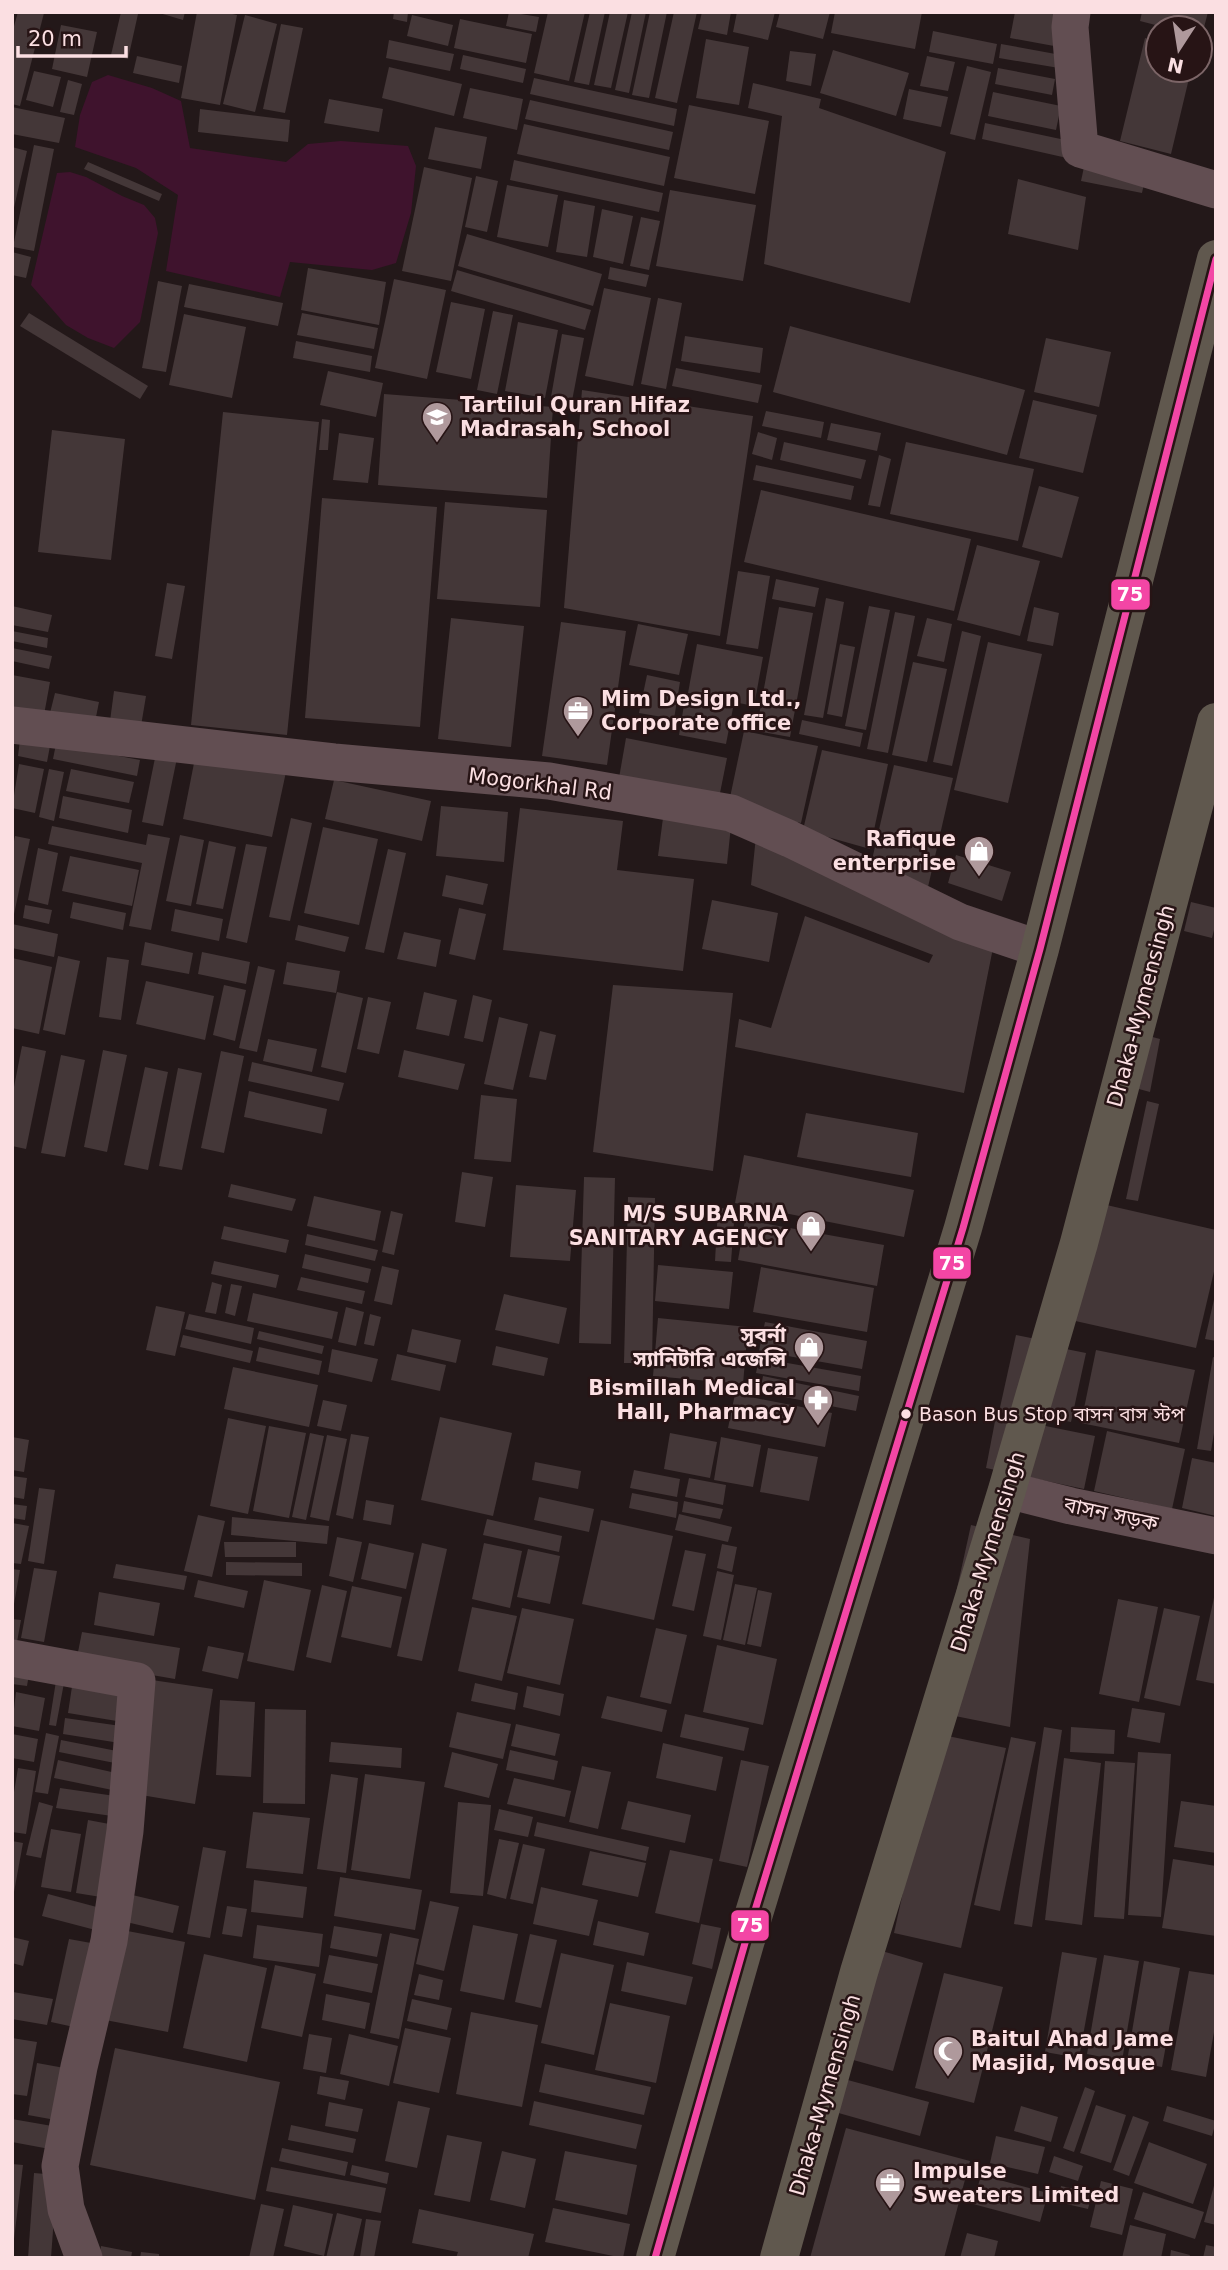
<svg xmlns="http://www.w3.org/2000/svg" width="1228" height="2270" viewBox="0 0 1228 2270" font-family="'DejaVu Sans','Noto Sans Bengali',sans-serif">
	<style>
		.water { fill: #3f132d }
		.building { fill: #443738 }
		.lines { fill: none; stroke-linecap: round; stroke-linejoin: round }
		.street { stroke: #624e52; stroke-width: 37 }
		.highway { stroke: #60584e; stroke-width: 38 }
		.bus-1-casing { stroke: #271415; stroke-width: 12 }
		.bus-1 { stroke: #f346a5; stroke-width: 7 }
		.bus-dot { fill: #fbdfe2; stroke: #271415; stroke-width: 2.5 }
		.labels { text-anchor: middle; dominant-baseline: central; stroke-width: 5; stroke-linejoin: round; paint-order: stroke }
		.bus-label { font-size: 19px; fill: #fbdfe2; stroke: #271415; text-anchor: start }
		.poi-label { font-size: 21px; font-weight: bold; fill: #fbdfe2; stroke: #271415; text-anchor: start }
		.street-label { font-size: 21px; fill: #fbdfe2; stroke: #271415 }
		.line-badge { stroke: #271415; stroke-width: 2.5 }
		.badge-label { font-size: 19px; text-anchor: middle; font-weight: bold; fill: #fff }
	</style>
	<rect width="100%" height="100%" fill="#231819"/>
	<!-- water -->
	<g class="water">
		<path d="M108 75 152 88 181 101 190 148 286 162 308 144 341 141 408 146 416 166 411 213 396 263 372 270 290 262 280 297 166 271 178 195 136 168 75 147 80 115 92 82Z"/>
		<path d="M70 172 86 177 122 196 144 205 155 218 158 233 140 322 114 348 88 338 66 325 31 285 57 173Z"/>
	</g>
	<!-- building -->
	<g class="building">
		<path d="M18 12 44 13 20 106 12 104V33Z"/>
		<path d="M121 12 138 14 128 59 111 55Z"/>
		<path d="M156 12H185L183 20Z"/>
		<path d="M197 12H223L237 15 220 105 181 98Z"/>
		<path d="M394 12H408L407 22 393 19Z"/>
		<path d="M509 12 539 17 536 32 506 26Z"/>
		<path d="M548 12H585L569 81 534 73Z"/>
		<path d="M590 12H605L589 85 574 82Z"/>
		<path d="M610 12H628L611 88 594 85Z"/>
		<path d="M632 12H646L629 93 615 90Z"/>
		<path d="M650 12H667L649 98 632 95Z"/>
		<path d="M674 12H697L677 103 655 98Z"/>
		<path d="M702 12H731L727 35 698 29Z"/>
		<path d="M737 12H775L768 40 733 32Z"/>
		<path d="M780 12H830L823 39 776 27Z"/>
		<path d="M835 12H922L915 49 831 33Z"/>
		<path d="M1015 12H1060L1054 46 1010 38Z"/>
		<path d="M1142 12H1208L1201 39 1200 28H1167L1140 21Z"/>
		<path d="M245 15 277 24 255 112 223 104Z"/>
		<path d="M412 15 453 25 448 46 407 36Z"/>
		<path d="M460 19 532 34 526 63 454 48Z"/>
		<path d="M281 24 303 28 285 113 263 109Z"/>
		<path d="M61 25 97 32 87 77 52 69Z"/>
		<path d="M933 31 997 44 993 64 929 52Z"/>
		<path d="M1145 38 1158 41V70H1191L1171 154 1120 141Z"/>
		<path d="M706 39 749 47 739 105 696 98Z"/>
		<path d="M389 40 454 54 450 71 386 58Z"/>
		<path d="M1001 44 1061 55 1059 68 999 58Z"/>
		<path d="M833 50 909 73 896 116 820 93Z"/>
		<path d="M790 51 816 54 811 86 786 81Z"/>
		<path d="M463 55 526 69 523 83 460 69Z"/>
		<path d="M137 56 182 66 179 83 133 73Z"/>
		<path d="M927 56 955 62 948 91 920 86Z"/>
		<path d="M967 66 991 72 975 140 950 134Z"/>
		<path d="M389 67 462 84 454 116 382 98Z"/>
		<path d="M998 68 1055 79 1052 95 995 84Z"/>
		<path d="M34 71 61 77 53 107 26 100Z"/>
		<path d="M534 78 677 109 674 126 530 94Z"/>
		<path d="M68 80 82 84 74 115 60 112Z"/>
		<path d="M753 83 821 99 819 108 946 152 910 303 764 264 782 116 748 108Z"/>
		<path d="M470 88 523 99 517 130 463 118Z"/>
		<path d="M909 89 948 97 941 127 903 119Z"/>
		<path d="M993 92 1061 106 1056 130 988 116Z"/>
		<path d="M329 99 383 109 379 132 324 123Z"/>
		<path d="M530 100 673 132 669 150 525 119Z"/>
		<path d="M689 105 769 121 755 194 674 178Z"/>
		<path d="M12 107 65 118 59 143 12 134Z"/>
		<path d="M200 109 290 120 288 142 198 132Z"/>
		<path d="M985 123 1070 141 1067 158 982 139Z"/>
		<path d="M524 124 670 157 664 186 517 154Z"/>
		<path d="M435 127 487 137 481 169 428 159Z"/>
		<path d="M34 145 54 149 34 251 13 247Z"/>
		<path d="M12 147 27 151 13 212H12Z"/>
		<path d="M514 160 663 193 659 212 510 180Z"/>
		<path d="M88 162 162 194 159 201 84 169Z"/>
		<path d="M424 167 472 178 451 281 402 271Z"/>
		<path d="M1084 167 1145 179 1142 193 1081 181Z"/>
		<path d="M476 176 498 181 487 232 465 227Z"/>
		<path d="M1018 179 1086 197 1078 250 1008 234Z"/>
		<path d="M507 185 558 195 548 247 497 237Z"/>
		<path d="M670 190 756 205 743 281 656 266Z"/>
		<path d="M564 200 595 206 587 257 556 252Z"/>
		<path d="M602 209 633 216 623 264 593 257Z"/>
		<path d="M641 217 660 221 649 270 630 266Z"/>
		<path d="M467 234 602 274 593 306 458 266Z"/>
		<path d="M12 252 31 257 26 278 12 275Z"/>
		<path d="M610 267 649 275 646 287 608 279Z"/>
		<path d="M308 268 386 282 379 325 301 310Z"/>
		<path d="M457 270 591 310 585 330 451 291Z"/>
		<path d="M394 279 446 290 427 379 375 368Z"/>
		<path d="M158 281 182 286 166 372 142 368Z"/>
		<path d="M189 284 283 303 278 326 184 307Z"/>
		<path d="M604 288 651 298 633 386 585 376Z"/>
		<path d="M658 298 682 303 666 389 641 384Z"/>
		<path d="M451 302 485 309 471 379 436 372Z"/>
		<path d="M493 311 513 315 497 394 477 390Z"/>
		<path d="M29 313 148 386 140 399 20 326Z"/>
		<path d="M302 313 378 328 374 349 297 335Z"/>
		<path d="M184 314 246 327 232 398 169 385Z"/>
		<path d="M518 322 558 330 545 398 505 391Z"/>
		<path d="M790 326 1025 390 1007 455 773 392Z"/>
		<path d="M562 334 584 338 572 401 551 397Z"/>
		<path d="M685 336 763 348 760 373 681 361Z"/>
		<path d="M1046 338 1111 352 1099 407 1034 392Z"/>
		<path d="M296 341 372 356 370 372 293 358Z"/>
		<path d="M676 368 762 385 758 403 672 386Z"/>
		<path d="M328 371 383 383 376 417 320 405Z"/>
		<path d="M582 390 753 416 720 636 564 608Z"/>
		<path d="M384 394 553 407 547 498 378 485Z"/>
		<path d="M1033 400 1097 415 1083 473 1019 458Z"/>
		<path d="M766 411 824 422 821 438 762 426Z"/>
		<path d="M223 412 319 422 287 735 191 725Z"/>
		<path d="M322 419 330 420 328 450H319Z"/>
		<path d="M831 423 881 433 877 451 827 440Z"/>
		<path d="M52 430 125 439 111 560 38 552Z"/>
		<path d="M758 432 777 438 772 460 752 454Z"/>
		<path d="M339 433 374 438 368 483 333 480Z"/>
		<path d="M784 442 866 460 861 479 780 460Z"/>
		<path d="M906 442 1034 469 1018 541 890 514Z"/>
		<path d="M879 455 891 459 880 507 868 505Z"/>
		<path d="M756 465 854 486 851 500 753 480Z"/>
		<path d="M1039 486 1079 497 1062 558 1022 547Z"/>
		<path d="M761 490 971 539 954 611 744 562Z"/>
		<path d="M322 498 437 507 420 727 305 718Z"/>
		<path d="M445 502 547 510 540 607 437 599Z"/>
		<path d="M977 545 1040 561 1020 636 957 620Z"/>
		<path d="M738 571 770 576 758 649 726 644Z"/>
		<path d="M776 579 819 588 815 607 772 599Z"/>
		<path d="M167 583 185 586 172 659 155 656Z"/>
		<path d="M826 598 844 602 823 718 804 715Z"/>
		<path d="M12 606 52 615 48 632 12 625Z"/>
		<path d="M869 606 890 610 866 730 845 726Z"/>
		<path d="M779 607 813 613 790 737 756 731Z"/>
		<path d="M1034 607 1059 613 1053 646 1027 641Z"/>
		<path d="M895 612 915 616 888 753 867 749Z"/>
		<path d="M451 618 524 626 511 747 438 739Z"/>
		<path d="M927 618 952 624 944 662 917 656Z"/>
		<path d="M561 622 626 631 607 765 542 756Z"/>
		<path d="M638 624 688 634 679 675 629 665Z"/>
		<path d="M12 631 48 638 47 648 12 641Z"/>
		<path d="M962 631 981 636 952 766 933 762Z"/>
		<path d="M988 642 1042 654 1008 803 954 790Z"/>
		<path d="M697 644 763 657 754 706 688 693Z"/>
		<path d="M840 644 855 647 842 717 827 714Z"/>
		<path d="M12 648 52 656 49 669 12 661Z"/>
		<path d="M913 662 947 669 927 762 892 755Z"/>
		<path d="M12 675 50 682 44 715 12 709Z"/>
		<path d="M647 675 680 682 674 719 639 713Z"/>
		<path d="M114 691 146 696 141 726 110 721Z"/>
		<path d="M55 693 99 702 95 722 50 713Z"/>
		<path d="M685 699 733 708 726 744 679 735Z"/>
		<path d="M802 720 863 733 860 747 799 734Z"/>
		<path d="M744 731 818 746 801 823 728 807Z"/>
		<path d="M626 738 727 758 719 798 619 778Z"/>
		<path d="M20 740 50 746 47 762 18 756Z"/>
		<path d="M56 744 140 760 137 776 53 759Z"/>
		<path d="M822 750 888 764 870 849 803 830Z"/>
		<path d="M156 753 177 758 163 826 142 822Z"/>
		<path d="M196 753 286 772 272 837 183 819Z"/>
		<path d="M19 764 44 769 35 813 12 808Z"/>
		<path d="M894 765 953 778 928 887 871 864Z"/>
		<path d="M49 769 64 772 54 821 39 817Z"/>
		<path d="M71 769 134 782 129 803 66 791Z"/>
		<path d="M334 780 431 801 422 841 325 819Z"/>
		<path d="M63 796 132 810 128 833 59 818Z"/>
		<path d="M441 806 508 812 504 862 436 856Z"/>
		<path d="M520 808 623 821 617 870 694 879 683 971 503 950Z"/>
		<path d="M291 818 312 823 290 921 269 917Z"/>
		<path d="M663 818 731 826 727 864 658 856Z"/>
		<path d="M52 826 146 845 148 834 170 838 151 930 129 926 142 863 48 844Z"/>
		<path d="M323 827 378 839 359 925 304 913Z"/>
		<path d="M180 835 204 840 191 906 166 901Z"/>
		<path d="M15 836 30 839 13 919 12 851Z"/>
		<path d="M756 836 994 943 964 1093 735 1047 739 1019 771 1028 805 916 929 963 933 955 751 885Z"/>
		<path d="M209 841 236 847 223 909 196 904Z"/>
		<path d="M246 844 267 847 247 943 226 938Z"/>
		<path d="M38 848 58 853 48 905 28 900Z"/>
		<path d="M388 849 406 853 384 953 365 949Z"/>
		<path d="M956 855 1011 872 1002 901 948 883Z"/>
		<path d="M70 856 139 870 132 906 62 891Z"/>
		<path d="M446 875 488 884 483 905 442 896Z"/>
		<path d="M712 900 778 913 769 962 702 949Z"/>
		<path d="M73 902 126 913 123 930 70 918Z"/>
		<path d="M1191 902 1216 908V922L1212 938 1184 931Z"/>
		<path d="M25 905 52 910 49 924 23 918Z"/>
		<path d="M459 908 486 914 475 960 449 954Z"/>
		<path d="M175 909 223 919 219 941 171 931Z"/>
		<path d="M12 924 58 934 54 957 12 948Z"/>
		<path d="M298 925 349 937 345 952 295 940Z"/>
		<path d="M404 932 441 940 436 967 397 959Z"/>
		<path d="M145 942 193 953 189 974 141 965Z"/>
		<path d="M202 952 250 962 246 984 198 974Z"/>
		<path d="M58 956 80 961 65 1035 43 1030Z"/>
		<path d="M107 957 129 960 121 1020 99 1017Z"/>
		<path d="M12 958 52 967 39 1034 12 1028Z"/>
		<path d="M287 962 340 971 336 993 283 984Z"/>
		<path d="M258 966 275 970 257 1052 239 1048Z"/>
		<path d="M146 981 214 996 205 1040 136 1024Z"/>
		<path d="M224 985 246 990 235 1041 213 1035Z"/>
		<path d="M613 985 733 993 713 1171 593 1152Z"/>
		<path d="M337 992 363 998 346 1073 321 1067Z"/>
		<path d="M424 992 457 1000 449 1036 416 1029Z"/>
		<path d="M473 995 492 1000 483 1042 464 1038Z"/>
		<path d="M368 997 391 1002 379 1054 357 1049Z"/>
		<path d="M499 1017 528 1024 513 1090 484 1084Z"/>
		<path d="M540 1031 556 1035 546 1080 529 1077Z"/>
		<path d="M1145 1035 1160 1039 1150 1092 1135 1088Z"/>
		<path d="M268 1039 317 1049 312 1072 263 1061Z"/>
		<path d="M22 1046 46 1051 26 1149 12 1146V1097Z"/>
		<path d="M103 1050 127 1055 107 1152 84 1147Z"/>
		<path d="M404 1050 465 1064 458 1090 398 1077Z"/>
		<path d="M221 1051 244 1056 224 1153 201 1148Z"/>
		<path d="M61 1055 85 1060 65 1157 41 1153Z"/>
		<path d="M252 1062 344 1083 339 1101 248 1081Z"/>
		<path d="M145 1067 168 1072 148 1170 124 1165Z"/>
		<path d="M178 1068 202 1073 182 1170 159 1166Z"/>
		<path d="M249 1091 327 1109 322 1134 244 1117Z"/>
		<path d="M481 1095 517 1099 511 1162 474 1159Z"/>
		<path d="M1147 1101 1159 1104 1138 1201 1126 1199Z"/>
		<path d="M806 1113 918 1133 911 1177 797 1157Z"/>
		<path d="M744 1155 914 1190 904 1237 735 1203Z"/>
		<path d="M462 1172 493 1177 485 1227 455 1222Z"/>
		<path d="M584 1177 615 1178 611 1344 579 1343Z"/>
		<path d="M231 1184 296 1199 292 1211 228 1197Z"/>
		<path d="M516 1185 576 1190 570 1261 510 1257Z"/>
		<path d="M314 1196 381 1211 375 1241 307 1226Z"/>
		<path d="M628 1197 655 1198 652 1363H624Z"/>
		<path d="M1089 1201 1216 1230V1263L1196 1348 1062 1318Z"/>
		<path d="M718 1208 735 1209 731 1262 715 1261Z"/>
		<path d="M391 1211 403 1214 394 1255 382 1252Z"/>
		<path d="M745 1220 884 1245 877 1286 738 1260Z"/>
		<path d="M224 1226 289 1240 286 1253 221 1239Z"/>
		<path d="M307 1234 378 1250 375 1261 305 1245Z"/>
		<path d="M305 1254 371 1269 368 1283 302 1268Z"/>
		<path d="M214 1261 279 1275 276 1288 211 1274Z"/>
		<path d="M658 1265 733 1272 729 1309 655 1301Z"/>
		<path d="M382 1266 399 1270 392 1305 374 1301Z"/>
		<path d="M761 1267 874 1288 867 1332 753 1312Z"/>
		<path d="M301 1277 365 1291 362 1304 297 1290Z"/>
		<path d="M212 1282 222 1285 216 1314 205 1312Z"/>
		<path d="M231 1284 242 1286 235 1316 225 1313Z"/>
		<path d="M253 1293 338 1312 332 1339 247 1321Z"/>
		<path d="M504 1294 567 1308 559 1344 495 1330Z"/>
		<path d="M1215 1295H1216V1341L1205 1339Z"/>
		<path d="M156 1306 185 1312 175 1356 146 1350Z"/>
		<path d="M346 1307 364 1312 356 1346 338 1342Z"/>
		<path d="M189 1314 254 1328 251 1344 185 1329Z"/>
		<path d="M370 1314 381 1317 374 1346 364 1344Z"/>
		<path d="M658 1318 748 1327 743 1384 653 1376Z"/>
		<path d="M765 1322 867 1341 862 1369 759 1351Z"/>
		<path d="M412 1329 461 1340 456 1363 407 1352Z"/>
		<path d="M259 1331 324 1346 322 1354 257 1339Z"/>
		<path d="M183 1335 253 1351 250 1363 180 1347Z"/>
		<path d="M1016 1335 1036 1339 1019 1416 999 1412Z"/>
		<path d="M1041 1344 1086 1353 1071 1422 1027 1413Z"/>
		<path d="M496 1346 548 1358 544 1376 492 1365Z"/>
		<path d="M259 1347 322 1361 319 1375 256 1361Z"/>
		<path d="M332 1349 378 1359 372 1382 328 1372Z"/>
		<path d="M1096 1350 1195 1370 1179 1443 1081 1423Z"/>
		<path d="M397 1354 446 1365 440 1391 391 1380Z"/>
		<path d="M1213 1357 1216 1358V1421L1211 1451 1197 1449Z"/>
		<path d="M759 1358 861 1376 859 1391 756 1373Z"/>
		<path d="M233 1367 318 1385 309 1427 224 1409Z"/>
		<path d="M763 1376 859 1396 856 1411 760 1392Z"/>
		<path d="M735 1394 832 1413 825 1447 728 1428Z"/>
		<path d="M323 1400 347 1405 341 1431 317 1426Z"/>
		<path d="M996 1416 1095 1436 1084 1489 986 1468Z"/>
		<path d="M440 1417 512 1433 493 1516 421 1500Z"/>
		<path d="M228 1418 266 1426 248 1514 210 1506Z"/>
		<path d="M269 1426 306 1433 289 1518 253 1511Z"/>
		<path d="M1107 1431 1185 1449 1172 1509 1094 1491Z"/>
		<path d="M310 1433 324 1436 306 1520 292 1517Z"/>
		<path d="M670 1433 717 1442 710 1478 664 1469Z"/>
		<path d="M351 1434 369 1437 353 1519 336 1515Z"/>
		<path d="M327 1435 347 1439 329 1521 310 1517Z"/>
		<path d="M12 1437 29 1440 24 1472 12 1470Z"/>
		<path d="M721 1437 761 1445 753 1487 714 1480Z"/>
		<path d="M768 1448 818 1457 809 1501 760 1492Z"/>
		<path d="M1192 1458 1216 1463V1516L1182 1508Z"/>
		<path d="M535 1462 581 1471 578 1489 532 1480Z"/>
		<path d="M634 1470 680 1479 677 1497 630 1488Z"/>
		<path d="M12 1476 27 1478 24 1499 12 1497Z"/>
		<path d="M689 1478 726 1485 723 1505 685 1497Z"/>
		<path d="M39 1488 55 1490 44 1564 28 1561Z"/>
		<path d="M632 1493 678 1502 676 1518 629 1508Z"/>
		<path d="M539 1497 594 1509 589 1532 534 1520Z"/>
		<path d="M366 1500 394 1505 391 1525 363 1520Z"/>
		<path d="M684 1501 723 1509 720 1519 682 1512Z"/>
		<path d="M12 1504 27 1506 25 1520 12 1518Z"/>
		<path d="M679 1514 732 1527 728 1542 675 1530Z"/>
		<path d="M198 1515 225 1521 212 1577 184 1571Z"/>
		<path d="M232 1517 329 1526 327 1544 231 1535Z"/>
		<path d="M487 1519 562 1536 559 1552 483 1535Z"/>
		<path d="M601 1520 673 1536 654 1620 582 1604Z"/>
		<path d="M12 1523 29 1526 21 1564 12 1563Z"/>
		<path d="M971 1525 1030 1539 1010 1727 930 1711Z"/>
		<path d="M337 1537 362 1542 353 1582 329 1576Z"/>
		<path d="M224 1542H296V1557H225Z"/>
		<path d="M369 1543 414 1553 406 1589 361 1579Z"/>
		<path d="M422 1543 447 1549 422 1661 397 1656Z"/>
		<path d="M484 1543 522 1551 510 1608 472 1599Z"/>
		<path d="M722 1544 737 1547 732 1572 717 1568Z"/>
		<path d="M528 1549 560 1556 550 1604 517 1597Z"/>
		<path d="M685 1550 706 1554 694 1611 672 1606Z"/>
		<path d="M226 1562 302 1563V1576L226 1575Z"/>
		<path d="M116 1564 187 1576 184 1590 113 1578Z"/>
		<path d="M34 1568 57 1571 44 1642 21 1638Z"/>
		<path d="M12 1569 20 1570 14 1604H12Z"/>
		<path d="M717 1571 734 1575 721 1640 703 1636Z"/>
		<path d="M198 1580 248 1591 244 1608 194 1597Z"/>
		<path d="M264 1580 311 1590 294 1671 247 1661Z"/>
		<path d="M735 1584 757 1588 745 1645 723 1640Z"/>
		<path d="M322 1585 347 1591 331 1663 306 1657Z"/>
		<path d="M352 1586 402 1597 391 1648 341 1637Z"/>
		<path d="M758 1590 772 1593 761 1647 747 1644Z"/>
		<path d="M99 1592 160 1603 154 1636 94 1625Z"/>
		<path d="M1215 1593H1216V1684L1196 1680Z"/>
		<path d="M1118 1599 1158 1607 1139 1702 1099 1694Z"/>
		<path d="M472 1607 517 1616 502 1681 458 1671Z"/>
		<path d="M522 1608 574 1619 560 1685 507 1673Z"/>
		<path d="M1164 1608 1200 1616 1180 1706 1144 1698Z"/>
		<path d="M12 1619 21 1620 17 1642H12Z"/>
		<path d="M656 1628 687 1635 671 1704 640 1697Z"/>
		<path d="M82 1632 180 1648 175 1679 76 1662Z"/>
		<path d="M717 1645 777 1659 763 1725 703 1712Z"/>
		<path d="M208 1646 244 1653 238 1679 202 1671Z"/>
		<path d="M12 1665 30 1668 27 1686 12 1684Z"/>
		<path d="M73 1680 134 1690 129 1723 68 1713Z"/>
		<path d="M152 1680 213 1689 195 1804 135 1794Z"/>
		<path d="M56 1681 64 1683 56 1726 49 1725Z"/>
		<path d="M475 1683 518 1693 515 1710 471 1701Z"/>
		<path d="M527 1686 564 1694 560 1716 523 1707Z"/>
		<path d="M16 1692 45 1698 39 1731 12 1726Z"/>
		<path d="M607 1696 667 1710 662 1732 601 1718Z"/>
		<path d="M220 1700 255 1702 251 1777 216 1775Z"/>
		<path d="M1132 1708 1165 1713 1160 1743 1127 1737Z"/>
		<path d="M265 1709 306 1710 305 1804 263 1803Z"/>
		<path d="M457 1712 511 1724 503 1759 449 1747Z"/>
		<path d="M685 1714 749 1728 744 1751 680 1737Z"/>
		<path d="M65 1718 128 1727 126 1744 63 1734Z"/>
		<path d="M516 1724 560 1734 555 1756 511 1746Z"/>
		<path d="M1044 1727 1062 1730 1032 1927 1014 1924Z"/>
		<path d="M1071 1727 1115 1730 1114 1754 1070 1752Z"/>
		<path d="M46 1733 59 1736 48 1794 35 1792Z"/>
		<path d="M12 1734 38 1739 34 1762 12 1758Z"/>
		<path d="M938 1734 1006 1748 961 1948 894 1933Z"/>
		<path d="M1011 1737 1036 1742 1000 1911 974 1905Z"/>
		<path d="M61 1740 127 1753 125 1765 59 1752Z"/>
		<path d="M331 1742 402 1748 401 1768 329 1762Z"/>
		<path d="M663 1743 723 1757 716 1791 656 1778Z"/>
		<path d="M510 1750 558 1761 554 1780 506 1770Z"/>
		<path d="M452 1752 498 1764 489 1798 444 1787Z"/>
		<path d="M1138 1752 1171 1754 1161 1917 1128 1915Z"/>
		<path d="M1064 1758 1101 1763 1082 1925 1045 1920Z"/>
		<path d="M58 1760 125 1775 122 1792 54 1778Z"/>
		<path d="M741 1760 769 1766 747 1867 719 1861Z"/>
		<path d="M1105 1761 1135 1763 1124 1919 1094 1917Z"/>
		<path d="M582 1766 611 1772 598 1829 569 1822Z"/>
		<path d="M18 1768 36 1771 26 1834 12 1832V1804Z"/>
		<path d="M331 1774 358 1778 346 1873 317 1869Z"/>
		<path d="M365 1774 425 1782 410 1879 351 1870Z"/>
		<path d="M514 1778 571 1791 565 1817 507 1804Z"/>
		<path d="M60 1788 122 1797 119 1817 56 1808Z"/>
		<path d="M628 1801 691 1815 685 1843 621 1829Z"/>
		<path d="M1181 1801 1216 1806V1853L1174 1847Z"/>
		<path d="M39 1802 53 1806 41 1858 26 1855Z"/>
		<path d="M458 1802 491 1805 483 1896 450 1893Z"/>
		<path d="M499 1809 533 1817 528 1837 494 1830Z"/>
		<path d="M253 1812 310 1818 303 1874 246 1868Z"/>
		<path d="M88 1820 120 1826 107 1898 76 1893Z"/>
		<path d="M537 1822 649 1847 646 1861 534 1836Z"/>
		<path d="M51 1829 81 1834 71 1892 41 1887Z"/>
		<path d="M499 1839 519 1843 506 1899 487 1894Z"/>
		<path d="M12 1841 23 1843 14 1892H12Z"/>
		<path d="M523 1844 545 1849 533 1904 510 1899Z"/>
		<path d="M203 1847 226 1851 210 1938 187 1934Z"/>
		<path d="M670 1850 713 1859 699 1923 655 1913Z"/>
		<path d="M590 1851 646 1863 638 1897 582 1885Z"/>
		<path d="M1173 1859 1216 1866V1936L1162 1928Z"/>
		<path d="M340 1877 422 1890 415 1930 334 1916Z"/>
		<path d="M254 1880 307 1887 303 1918 251 1912Z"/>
		<path d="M541 1887 598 1900 589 1936 533 1924Z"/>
		<path d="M48 1894 108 1910 103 1932 42 1916Z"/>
		<path d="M128 1894 179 1906 173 1933 122 1921Z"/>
		<path d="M430 1901 459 1907 444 1971 416 1964Z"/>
		<path d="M227 1906 247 1909 242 1937 222 1934Z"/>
		<path d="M598 1921 649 1933 644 1956 593 1945Z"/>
		<path d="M701 1924 721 1928 712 1969 692 1964Z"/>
		<path d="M257 1925 323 1934 319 1967 253 1958Z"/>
		<path d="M473 1925 518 1934 504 2000 460 1991Z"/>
		<path d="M334 1926 382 1934 377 1957 330 1948Z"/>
		<path d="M117 1929 185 1942 168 2032 100 2019Z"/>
		<path d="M390 1933 419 1939 399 2039 370 2033Z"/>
		<path d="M530 1934 557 1940 541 2008 515 2002Z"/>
		<path d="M12 1937 29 1941 23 1966 12 1963Z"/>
		<path d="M69 1939 102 1945 83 2029 51 2022Z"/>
		<path d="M858 1944 923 1963 893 2071 828 2053Z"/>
		<path d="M1062 1952 1097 1958 1079 2058 1045 2052Z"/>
		<path d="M561 1953 614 1965 594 2055 541 2043Z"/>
		<path d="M204 1954 267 1968 247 2062 183 2048Z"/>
		<path d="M329 1955 378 1964 372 1993 323 1983Z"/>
		<path d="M1104 1955 1139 1961 1122 2061 1087 2054Z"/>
		<path d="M1144 1961 1180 1968 1162 2067 1127 2061Z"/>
		<path d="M627 1962 693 1977 686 2005 621 1991Z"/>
		<path d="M275 1965 316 1974 302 2037 261 2028Z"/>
		<path d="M1189 1971 1216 1975V2021L1206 2077 1171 2070Z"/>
		<path d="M944 1973 1003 1987 974 2103 915 2088Z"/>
		<path d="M419 1974 443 1980 439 2000 414 1995Z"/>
		<path d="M13 1992 53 1999 47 2025 12 2019Z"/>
		<path d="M326 1994 370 2003 365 2029 322 2020Z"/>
		<path d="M412 1999 452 2008 447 2030 407 2021Z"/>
		<path d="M610 2003 670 2016 656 2083 595 2070Z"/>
		<path d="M471 2012 538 2025 522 2107 456 2094Z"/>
		<path d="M405 2028 451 2038 439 2093 393 2083Z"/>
		<path d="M309 2034 332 2038 326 2073 303 2069Z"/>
		<path d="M349 2034 398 2046 389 2086 340 2074Z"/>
		<path d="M12 2038 37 2042 27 2096 12 2094Z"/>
		<path d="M115 2048 280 2082 255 2200 90 2165Z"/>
		<path d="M37 2063 70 2069 61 2121 28 2115Z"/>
		<path d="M545 2064 651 2087 644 2115 539 2092Z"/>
		<path d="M320 2076 349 2081 345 2100 317 2094Z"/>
		<path d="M844 2079 929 2102 920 2136 835 2112Z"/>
		<path d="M1085 2087 1095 2091 1074 2152 1063 2148Z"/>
		<path d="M398 2101 430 2108 417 2168 385 2161Z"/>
		<path d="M534 2101 642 2125 636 2149 529 2125Z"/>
		<path d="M329 2102 363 2109 358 2132 325 2126Z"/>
		<path d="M1096 2105 1126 2115 1111 2163 1080 2153Z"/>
		<path d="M1021 2106 1058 2117 1051 2142 1014 2131Z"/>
		<path d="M1167 2106 1216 2121 1212 2136 1163 2121Z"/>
		<path d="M1133 2116 1149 2122 1129 2176 1113 2170Z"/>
		<path d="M12 2119 58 2127 55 2150 12 2142Z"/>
		<path d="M291 2125 356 2139 353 2153 288 2140Z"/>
		<path d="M846 2128 970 2161 944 2258H810Z"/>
		<path d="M447 2135 482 2142 470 2202 434 2195Z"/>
		<path d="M996 2136 1045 2147 1038 2174 990 2163Z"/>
		<path d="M1149 2142 1207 2164 1193 2204 1134 2183Z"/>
		<path d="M282 2148 348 2162 345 2176 279 2161Z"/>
		<path d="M502 2151 536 2159 525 2208 490 2200Z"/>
		<path d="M565 2151 637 2165 627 2215 555 2200Z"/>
		<path d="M1054 2156 1083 2166 1078 2181 1049 2172Z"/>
		<path d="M12 2164 23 2165 14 2239H12Z"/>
		<path d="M352 2165 389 2173 387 2184 350 2175Z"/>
		<path d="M271 2167 386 2188 381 2213 266 2191Z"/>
		<path d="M34 2173 57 2175 51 2258H28Z"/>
		<path d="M981 2175 1048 2193 1040 2222 973 2204Z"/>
		<path d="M1101 2181 1133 2189 1122 2235 1090 2227Z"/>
		<path d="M1215 2182H1216V2225L1204 2222Z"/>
		<path d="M1061 2186 1092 2193 1088 2209 1058 2202Z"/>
		<path d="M1143 2192 1204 2212 1195 2239 1134 2219Z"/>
		<path d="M261 2204 284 2209 273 2258H249Z"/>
		<path d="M293 2205 333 2214 324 2256 284 2246Z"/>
		<path d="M553 2208 630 2224 623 2258 545 2242Z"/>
		<path d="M419 2209 534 2234 528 2258H456L458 2252 412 2243Z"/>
		<path d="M337 2213 362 2219 353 2258H326Z"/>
		<path d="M366 2219 381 2221 374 2258 360 2257Z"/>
		<path d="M1130 2225 1166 2234 1161 2258H1122Z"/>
		<path d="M967 2233 998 2241 994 2258H960Z"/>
		<path d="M1206 2245 1216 2247V2258H1203Z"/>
		<path d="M101 2246 132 2252 131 2258H99Z"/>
		<path d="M1171 2250 1190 2255 1189 2258H1170Z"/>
		<path d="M141 2252 159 2254V2258H140Z"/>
	</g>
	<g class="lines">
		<!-- street -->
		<g class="street">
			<path d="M1072 12 1070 27 1080 149 1216 190"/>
			<path d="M12 725 334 762 549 781 731 813 790 839 960 922 1040 949"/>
			<path d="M1007 1490 1071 1506 1216 1536"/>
			<path d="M12 1658 137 1681 125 1831 109 1941 79 2067 60 2166 66 2209 84 2258"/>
		</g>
		<!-- highway -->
		<g class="highway">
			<path d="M655 2258 745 1943 963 1228 1040 949 1216 259"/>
			<path d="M779 2258 859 1972 1007 1490 1079 1243 1216 722"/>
		</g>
		<!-- bus-1 casing -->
		<g class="bus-1-casing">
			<path id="bus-1" d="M655 2258 745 1943 963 1228 1040 949 1216 259"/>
		</g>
		<!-- bus-1 -->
		<use href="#bus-1" class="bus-1"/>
	</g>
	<!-- icons -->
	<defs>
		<g id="school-pin" transform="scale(1.575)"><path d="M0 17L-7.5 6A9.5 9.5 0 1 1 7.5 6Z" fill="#af999c" stroke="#271415"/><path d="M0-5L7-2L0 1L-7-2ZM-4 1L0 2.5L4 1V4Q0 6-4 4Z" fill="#fff"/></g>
		<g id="office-pin" transform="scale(1.575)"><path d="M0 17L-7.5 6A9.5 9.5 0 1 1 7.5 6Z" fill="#af999c" stroke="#271415"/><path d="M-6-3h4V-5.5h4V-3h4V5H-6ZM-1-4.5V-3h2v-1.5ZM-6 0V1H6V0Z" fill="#fff"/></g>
		<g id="shop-pin" transform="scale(1.575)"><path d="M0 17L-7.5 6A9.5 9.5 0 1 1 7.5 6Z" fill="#af999c" stroke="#271415"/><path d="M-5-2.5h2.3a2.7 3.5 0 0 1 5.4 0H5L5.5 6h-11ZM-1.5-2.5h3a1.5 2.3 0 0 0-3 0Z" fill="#fff"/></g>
		<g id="pharmacy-pin" transform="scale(1.575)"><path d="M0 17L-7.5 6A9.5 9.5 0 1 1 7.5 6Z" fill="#af999c" stroke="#271415"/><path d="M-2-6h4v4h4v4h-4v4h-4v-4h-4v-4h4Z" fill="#fff"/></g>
		<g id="mosque-pin" transform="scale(1.575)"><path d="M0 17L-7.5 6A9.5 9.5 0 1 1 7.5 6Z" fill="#af999c" stroke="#271415"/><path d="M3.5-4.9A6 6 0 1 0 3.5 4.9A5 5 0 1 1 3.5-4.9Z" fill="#fff"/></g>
	</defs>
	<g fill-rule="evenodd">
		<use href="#school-pin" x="437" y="417"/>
		<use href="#office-pin" x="578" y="711"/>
		<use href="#shop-pin" x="979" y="851"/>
		<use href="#shop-pin" x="811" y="1226"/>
		<use href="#shop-pin" x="809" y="1347"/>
		<use href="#pharmacy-pin" x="818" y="1400"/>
		<use href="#mosque-pin" x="948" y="2051"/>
		<use href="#office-pin" x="890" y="2183"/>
	</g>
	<!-- markers -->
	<circle class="bus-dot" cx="906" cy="1414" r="6"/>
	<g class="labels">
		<!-- bus labels -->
		<g class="bus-label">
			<text x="919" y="1414">Bason Bus Stop বাসন বাস স্টপ</text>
		</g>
		<!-- poi labels -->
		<g class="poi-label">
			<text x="460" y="405">Tartilul Quran Hifaz<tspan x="460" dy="24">Madrasah, School</tspan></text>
			<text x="601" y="699">Mim Design Ltd.,<tspan x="601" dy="24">Corporate office</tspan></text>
			<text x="956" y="839" text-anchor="end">Rafique<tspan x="956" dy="24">enterprise</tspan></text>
			<text x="788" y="1214" text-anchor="end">M/S SUBARNA<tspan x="788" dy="24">SANITARY AGENCY</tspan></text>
			<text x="786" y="1335" text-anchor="end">সূবর্না<tspan x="786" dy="24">স্যানিটারি এজেন্সি</tspan></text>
			<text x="795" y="1388" text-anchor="end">Bismillah Medical<tspan x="795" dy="24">Hall, Pharmacy</tspan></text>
			<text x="971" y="2039">Baitul Ahad Jame<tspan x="971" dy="24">Masjid, Mosque</tspan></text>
			<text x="913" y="2171">Impulse<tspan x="913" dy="24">Sweaters Limited</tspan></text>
		</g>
		<!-- street labels -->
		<g class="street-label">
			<text transform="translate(540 784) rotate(7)">Mogorkhal Rd</text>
			<text transform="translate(1141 1006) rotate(-75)">Dhaka-Mymensingh</text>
			<text transform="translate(1111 1514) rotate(12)">বাসন সড়ক</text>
			<text transform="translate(988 1552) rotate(-73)">Dhaka-Mymensingh</text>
			<text transform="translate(825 2095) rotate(-74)">Dhaka-Mymensingh</text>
		</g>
	</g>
	<g class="line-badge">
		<rect x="1110" y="578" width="41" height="33" rx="7" fill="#f346a5"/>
		<rect x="932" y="1246" width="40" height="34" rx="7" fill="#f346a5"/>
		<rect x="730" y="1909" width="40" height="33" rx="7" fill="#f346a5"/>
	</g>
	<g class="badge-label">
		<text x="1130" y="601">75</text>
		<text x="952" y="1270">75</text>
		<text x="750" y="1932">75</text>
	</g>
	<!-- border -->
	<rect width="1228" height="2270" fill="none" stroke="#fbdfe2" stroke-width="28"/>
	<!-- north arrow -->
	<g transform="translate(1179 49) rotate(192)"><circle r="33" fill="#271415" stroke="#7c6567" stroke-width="2"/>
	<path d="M0-5L12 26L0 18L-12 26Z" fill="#af999c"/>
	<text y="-10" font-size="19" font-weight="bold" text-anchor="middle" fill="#fbdfe2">N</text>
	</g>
	<!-- scale -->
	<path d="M18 46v10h108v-10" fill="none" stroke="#fbdfe2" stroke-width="3.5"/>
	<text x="28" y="46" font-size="21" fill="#fbdfe2" stroke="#271415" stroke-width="5" paint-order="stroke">20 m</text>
</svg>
